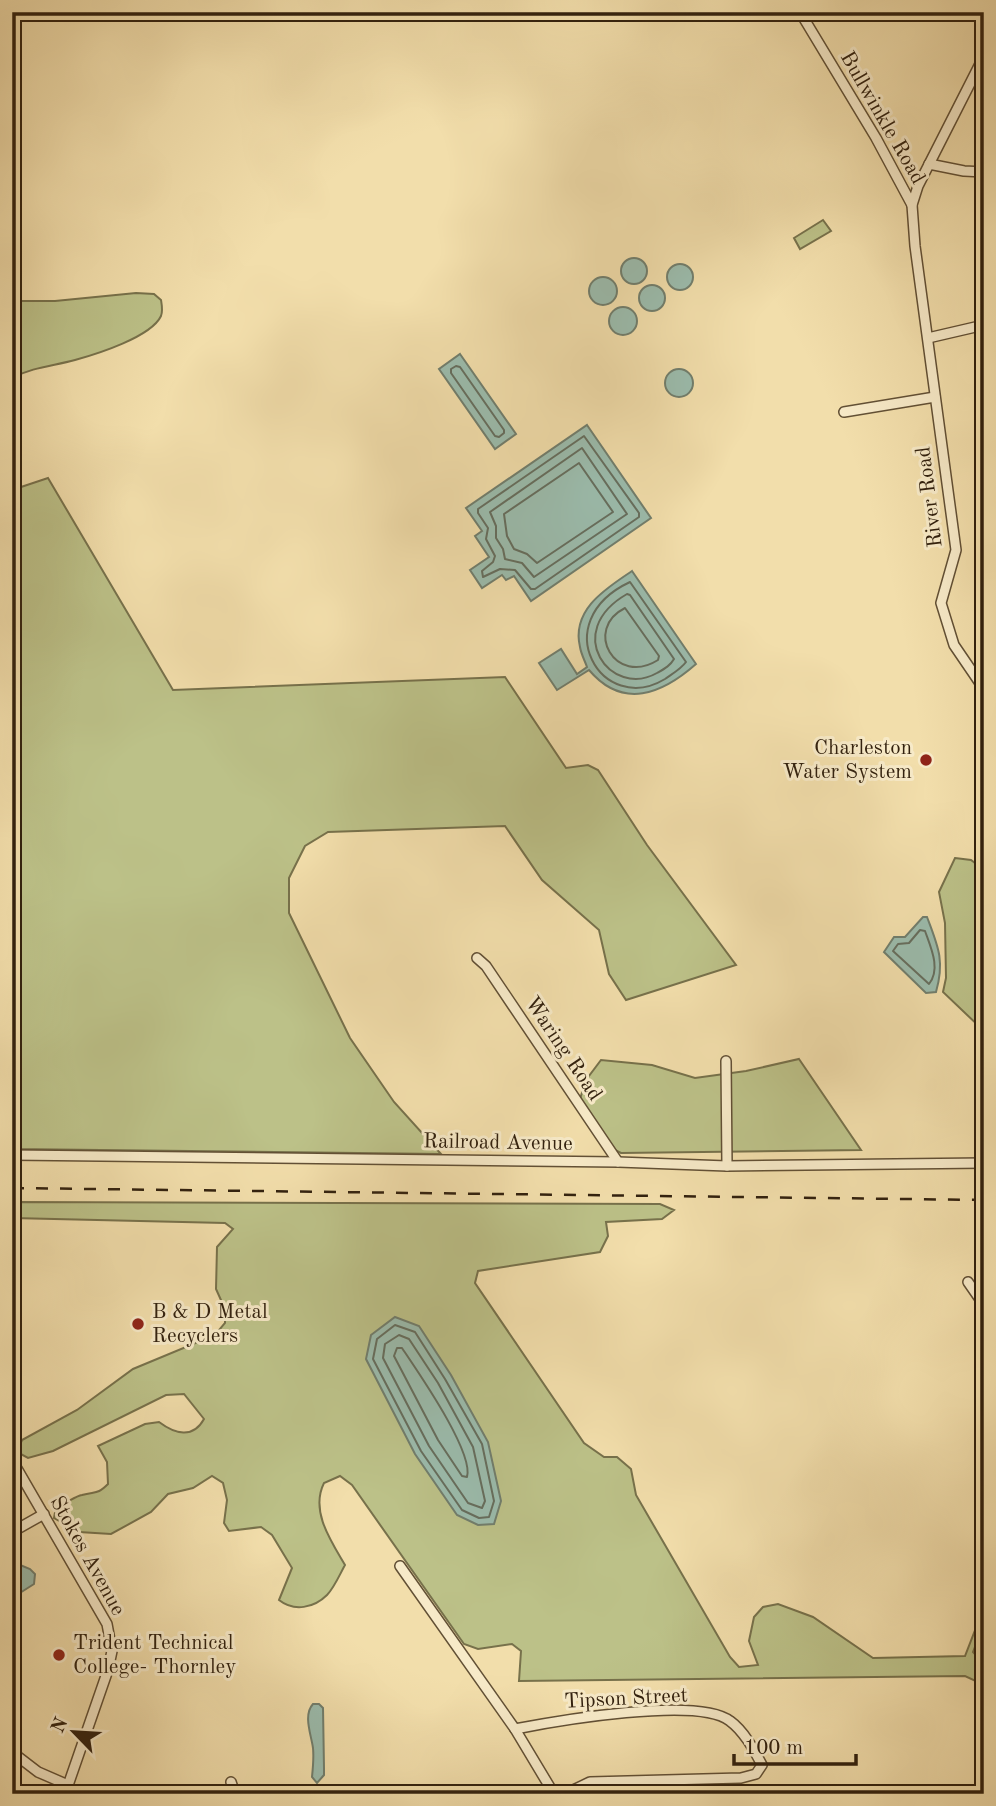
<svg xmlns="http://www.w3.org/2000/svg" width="996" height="1806" viewBox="0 0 996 1806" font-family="'Old Standard TT',serif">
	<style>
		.green { fill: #bcc188; stroke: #77714b; stroke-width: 2 }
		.water { fill: #9bbcad; stroke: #717e6d; stroke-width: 2 }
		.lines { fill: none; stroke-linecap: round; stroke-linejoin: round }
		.shore { stroke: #666e5e; stroke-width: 2 }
		.street-casing { stroke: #625035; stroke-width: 12 }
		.street { stroke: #f7eac8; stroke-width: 9 }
		.rail { stroke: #32210e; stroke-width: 2.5; stroke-dasharray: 12 12; stroke-linecap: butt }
		.poi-dot { fill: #8f2418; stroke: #f7eac8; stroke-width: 2.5 }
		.labels { text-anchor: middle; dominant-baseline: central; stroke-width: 6; stroke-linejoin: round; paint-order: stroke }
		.street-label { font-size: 21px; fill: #32210e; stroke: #f7eac8 }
		.poi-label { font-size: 21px; fill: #32210e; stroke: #f7eac8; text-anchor: start }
	</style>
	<rect width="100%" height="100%" fill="#f2deab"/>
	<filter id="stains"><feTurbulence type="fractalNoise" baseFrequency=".00286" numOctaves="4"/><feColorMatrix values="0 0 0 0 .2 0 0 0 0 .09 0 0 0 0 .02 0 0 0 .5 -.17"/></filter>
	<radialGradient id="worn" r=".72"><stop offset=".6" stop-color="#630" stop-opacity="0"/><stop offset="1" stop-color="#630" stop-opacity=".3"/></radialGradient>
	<!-- green -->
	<g class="green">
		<path d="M823 220 831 231 800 249 794 238Z"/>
		<path d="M136 293 154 294 161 300C162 306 163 311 161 316 151 337 97 354 75 360 53 366 33 367 12 378V301H55Z"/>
		<path d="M48 478 173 690 505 677 566 768 588 765 598 770 647 845 736 965 626 1000 609 974 599 930 542 880 505 826 328 832 305 846 289 878V913L350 1038 394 1102 441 1154 12 1149V490Z"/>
		<path d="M955 858 971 860 984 870V1031L943 992 946 978 945 923 939 892Z"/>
		<path d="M799 1059 861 1150 621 1153 615 1150 580 1099 586 1080 601 1060 652 1065 695 1078 746 1071Z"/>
		<path d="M12 1202 660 1204 674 1210 662 1219 606 1222 608 1236 600 1252 478 1271 475 1283 584 1443 604 1457H617L631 1469 636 1495 730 1657 739 1667 758 1665 749 1641 754 1617 763 1607 778 1604 813 1617 873 1658 965 1656 977 1625 976 1519 984 1520V1558L981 1573 984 1584V1624L973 1652 984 1664V1689L978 1682 965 1676 519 1681 521 1651 512 1644 478 1649 464 1644 352 1485 340 1476 324 1483C310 1511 331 1541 345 1565 340 1574 334 1588 327 1595 314 1608 294 1612 279 1600L292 1568 272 1535 261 1527 229 1531 224 1523 227 1500 223 1483 212 1476 193 1488 168 1494 151 1512 111 1534 79 1532 54 1518 56 1507C66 1504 75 1496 82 1495 96 1491 97 1495 108 1484L107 1462 98 1446 145 1424 159 1422C175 1434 193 1439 204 1419L184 1394 166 1395 53 1451 28 1458 17 1452 22 1440 77 1410 133 1369 215 1335 225 1323V1309L216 1289 217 1247 233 1229 225 1223 12 1218Z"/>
	</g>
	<!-- water -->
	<g class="water">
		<circle cx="634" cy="271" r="13"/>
		<circle cx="680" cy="277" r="13"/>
		<circle cx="603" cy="291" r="14"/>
		<circle cx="652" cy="298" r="13"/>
		<circle cx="623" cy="321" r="14"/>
		<path d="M460 354 516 434 495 449 439 369Z"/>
		<circle cx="679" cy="383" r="14"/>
		<path d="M587 425 651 518 531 601 514 576 506 580 502 575 482 588 470 570 489 557 475 536 482 531 466 508Z"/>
		<path d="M632 571 696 664C662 694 623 710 589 670L557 690 539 663 561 649 577 674 587 667C585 661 581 654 580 647 571 609 607 588 632 571Z"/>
		<path d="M923 917H927C938 946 945 961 936 992L926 993 884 952 894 937H905Z"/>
		<path d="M395 1317 419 1326 451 1375 488 1442 501 1501 494 1524 478 1525 457 1515 415 1454 366 1359 371 1335Z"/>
		<path d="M13 1562 30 1569 35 1574 34 1584 12 1598Z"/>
		<path d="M313 1704H319L323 1708 324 1768V1775L317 1783 312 1777C313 1767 314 1758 313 1748 311 1734 303 1715 313 1704Z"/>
	</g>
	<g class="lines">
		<!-- shore -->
		<g class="shore">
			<path d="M456 366 460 367 504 430V433L499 437 495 436 451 373V369Z"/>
			<path d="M584 436 639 513V517L535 589H531L515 570 500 569 483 577 482 571 493 562 495 556 486 539 488 528 478 513V509Z"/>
			<path d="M582 448 627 514 534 577 522 563 505 559 503 549 496 538V526L490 512Z"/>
			<path d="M579 463 613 512 537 563 527 554 514 549 507 536 504 514Z"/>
			<path d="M630 582 686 662C681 669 672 674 665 679 602 717 545 622 630 582Z"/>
			<path d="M627 594 630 595 674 659C670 666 664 669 657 673 611 699 561 632 627 594Z"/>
			<path d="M625 608 659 656 658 660C615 687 583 629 625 608Z"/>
			<path d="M920 930 925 931C931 948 941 969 929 984L893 951 898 944 909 943Z"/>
			<path d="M395 1325 415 1332 445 1379 482 1444 494 1501 489 1517 479 1518 462 1510 421 1451 373 1359 377 1339Z"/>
			<path d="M399 1335 409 1339 438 1383 473 1447 485 1501 482 1508 468 1503 429 1446 383 1358 385 1344Z"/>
			<path d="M397 1348H402C418 1372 474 1452 467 1477L462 1476 438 1440 394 1356Z"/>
		</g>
		<!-- street casing -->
		<g class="street-casing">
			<g id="street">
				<path d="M800 12 876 138 912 205"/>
				<path d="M984 56 918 186 912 205 915 246 956 550 941 603 954 645 984 689"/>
				<path d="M929 164 964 171 984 172"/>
				<path d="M928 338 984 325"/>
				<path d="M844 412 935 397"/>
				<path d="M477 958 486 966 618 1162"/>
				<path d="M726 1061 727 1166"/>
				<path d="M12 1155 618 1162 727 1166 984 1163"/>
				<path d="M968 1282 984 1305"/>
				<path d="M12 1460 107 1624 112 1651 108 1670 65 1794"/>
				<path d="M12 1532 44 1514"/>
				<path d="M400 1566 515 1729 554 1794"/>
				<path d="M515 1729C556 1721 698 1696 730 1721 744 1731 754 1750 762 1765L756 1774 741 1778 590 1782 565 1794"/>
				<path d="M12 1752 38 1772 68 1785"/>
				<path d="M231 1782 235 1794"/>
				<path d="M175 1794H197"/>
			</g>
		</g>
		<!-- street -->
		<use href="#street" class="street"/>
		<!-- rail -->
		<path class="rail" d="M12 1188 984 1200"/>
	</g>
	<!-- markers -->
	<g class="poi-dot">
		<circle cx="926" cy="760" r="7"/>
		<circle cx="138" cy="1324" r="7"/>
		<circle cx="59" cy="1655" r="7"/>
	</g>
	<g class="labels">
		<!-- street labels -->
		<g class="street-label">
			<text transform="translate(882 118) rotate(60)">Bullwinkle Road</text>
			<text transform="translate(930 497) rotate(-97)">River Road</text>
			<text transform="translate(563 1049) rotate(56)">Waring Road</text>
			<text transform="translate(498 1143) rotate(1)">Railroad Avenue</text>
			<text transform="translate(87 1556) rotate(61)">Stokes Avenue</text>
			<text transform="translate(626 1699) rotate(-3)">Tipson Street</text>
		</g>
		<!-- poi labels -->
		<g class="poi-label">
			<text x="912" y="748" text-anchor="end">Charleston<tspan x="912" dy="24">Water System</tspan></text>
			<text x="152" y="1312">B &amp; D Metal<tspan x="152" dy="24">Recyclers</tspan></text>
			<text x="73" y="1643">Trident Technical<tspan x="73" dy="24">College- Thornley</tspan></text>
		</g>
	</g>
	<!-- margin -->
	<rect width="996" height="1806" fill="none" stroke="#f2deab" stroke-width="42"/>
	<rect x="14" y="14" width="968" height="1778" fill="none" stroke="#32210e" stroke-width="3.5"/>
	<rect x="21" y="21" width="954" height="1764" fill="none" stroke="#32210e" stroke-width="2"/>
	<!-- north arrow -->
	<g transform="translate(74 1732) rotate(295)" stroke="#f7eac8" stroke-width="5" paint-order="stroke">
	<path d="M0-5L12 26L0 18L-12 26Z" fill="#32210e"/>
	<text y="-10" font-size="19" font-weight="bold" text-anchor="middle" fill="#32210e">N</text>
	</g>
	<!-- scale -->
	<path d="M734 1754v10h122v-10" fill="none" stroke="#32210e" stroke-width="3.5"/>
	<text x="744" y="1754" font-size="21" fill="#32210e" stroke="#f7eac8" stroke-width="5" paint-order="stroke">100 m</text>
	<rect width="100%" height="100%" filter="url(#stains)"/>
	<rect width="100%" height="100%" fill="url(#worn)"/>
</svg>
